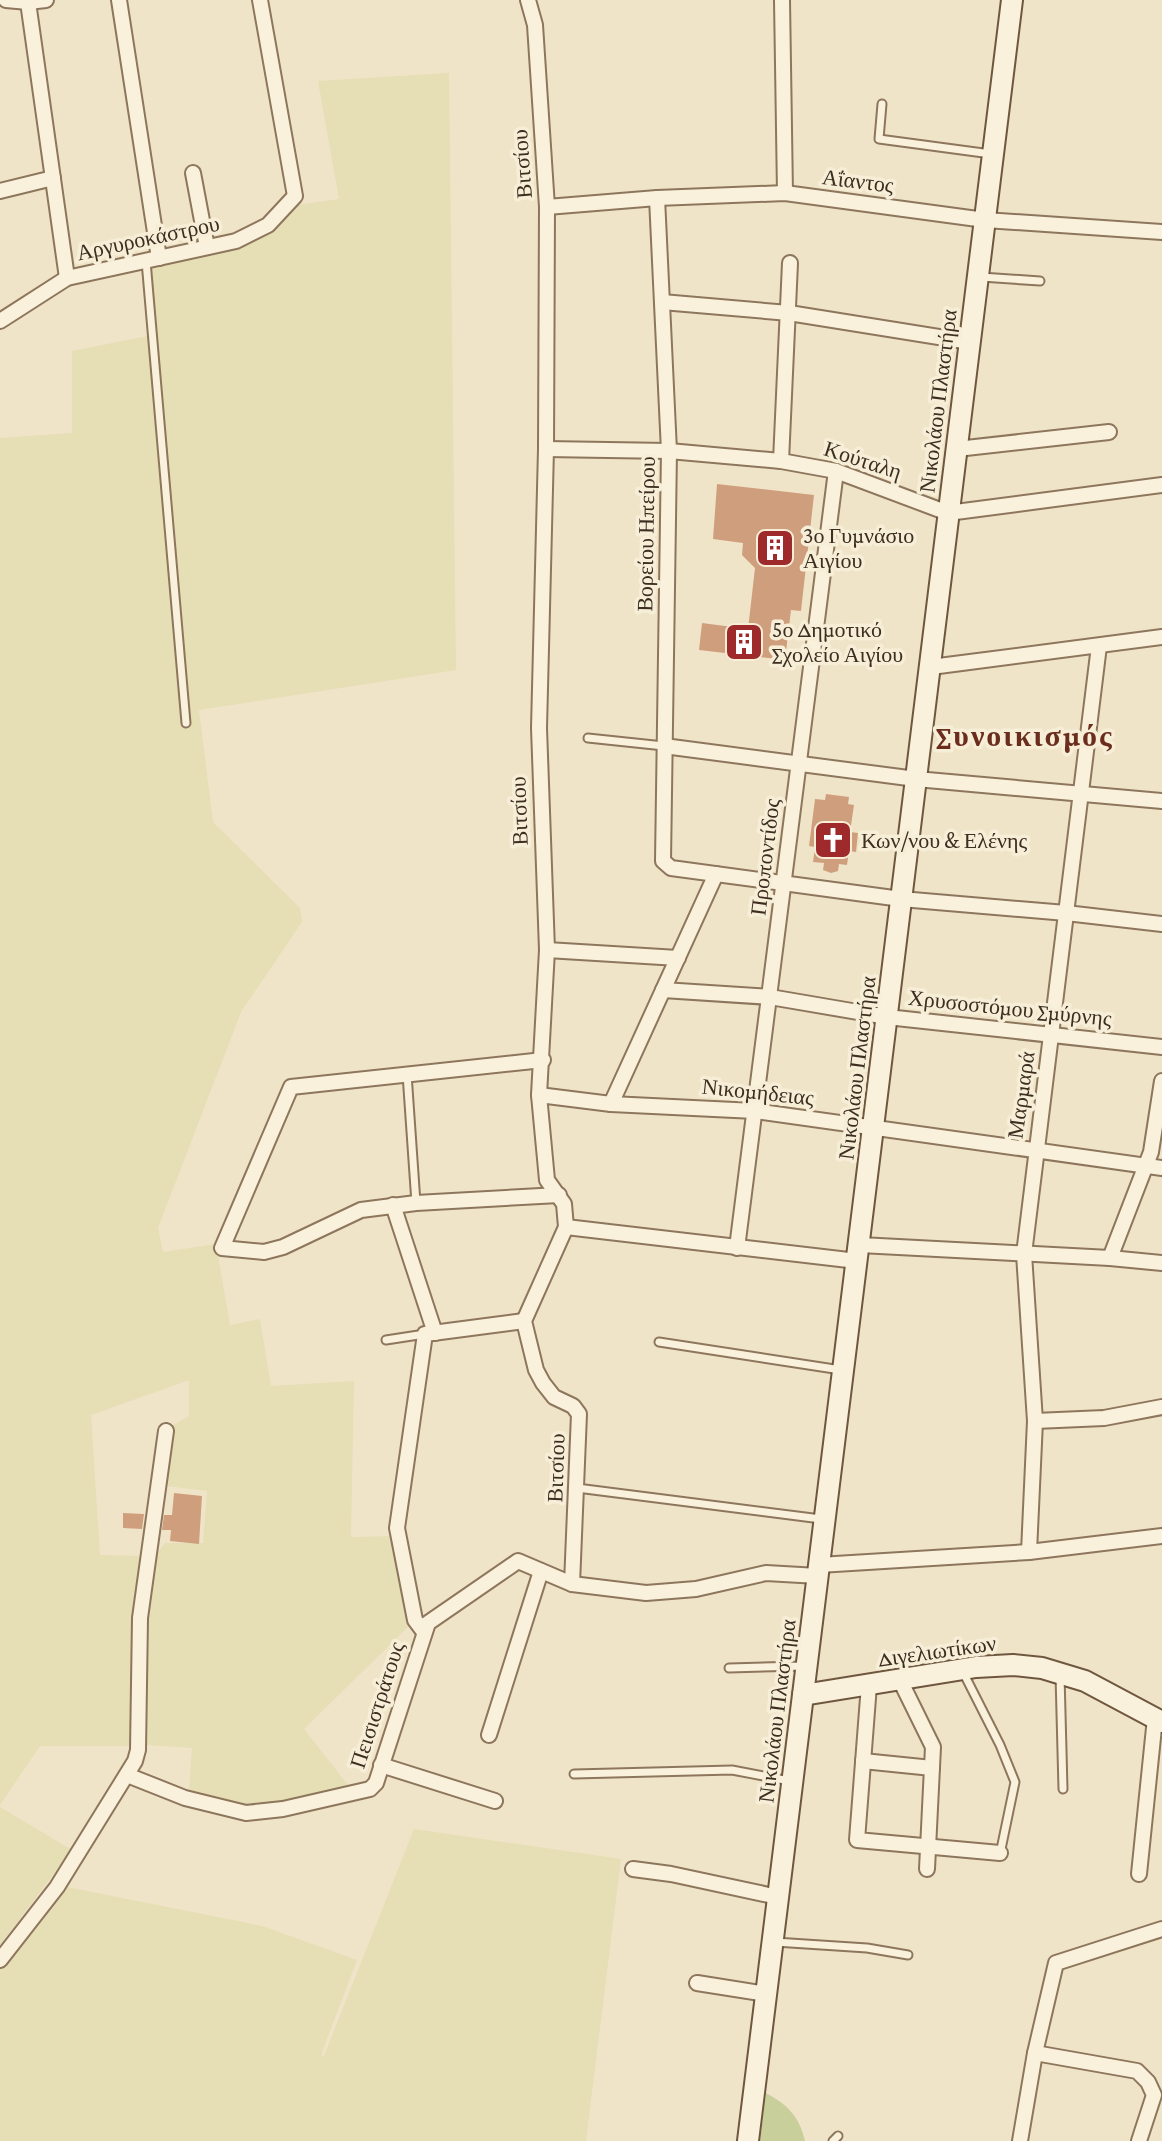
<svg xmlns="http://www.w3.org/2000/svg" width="1162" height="2141" viewBox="0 0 1162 2141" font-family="'Crimson Pro',serif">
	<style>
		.farmland { fill: #e6deb5 }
		.green { fill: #c9cf9b }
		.building { fill: #cf9f7d }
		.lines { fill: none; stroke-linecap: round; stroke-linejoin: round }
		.lane-casing { stroke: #8d765c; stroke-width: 11 }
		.street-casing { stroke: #8d765c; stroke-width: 18 }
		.secondary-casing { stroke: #6f573f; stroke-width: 24 }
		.lane { stroke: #faf1dc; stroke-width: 7 }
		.street { stroke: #faf1dc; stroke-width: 14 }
		.secondary { stroke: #faf1dc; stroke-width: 20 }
		.labels { text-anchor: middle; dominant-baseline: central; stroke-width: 7; stroke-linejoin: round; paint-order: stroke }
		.street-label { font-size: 22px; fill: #3d2e20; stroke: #f7eed8 }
		.poi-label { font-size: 22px; fill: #3d2e20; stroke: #f7eed8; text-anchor: start }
		.district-label { font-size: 30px; font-weight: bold; letter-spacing: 2px; fill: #6b2e1e; stroke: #f7eed8 }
	</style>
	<rect width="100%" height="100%" fill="#f0e4c8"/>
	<!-- farmland -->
	<g class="farmland">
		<path d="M449 73 456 670 199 710 213 822 300 908 302 922 241 1012 158 1228 163 1252 216 1244 230 1325 260 1319 271 1386 354 1381 351 1537 394 1536 411 1624 304 1729 352 1790 252 1806 217 1801 189 1793 192 1748 146 1745 145 1696 146 1622 154 1557 165 1543H203L207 1491 166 1486 170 1427 189 1416V1380L91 1415 100 1555 144 1556 132 1635 135 1746H40L0 1805V438L72 433V351L153 335 147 269 235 249 274 229 297 205 339 199 318 81Z"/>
		<path d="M0 1807 72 1850 0 1945Z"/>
		<path d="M414 1829 621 1859 586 2141H0V1967L67 1887 262 1926 357 1960 321 2055 324 2056Z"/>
	</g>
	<!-- green -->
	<path class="green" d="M766 2093C788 2105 799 2116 805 2141H760Z"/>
	<!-- building -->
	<g class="building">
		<path d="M717 484 814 495 801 611 791 610 785 660 699 650 702 623 748 629 755 568 742 555 743 543 713 539Z"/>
		<path d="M826 794 849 797 848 804 854 805 850 832 858 833 856 852 849 851 847 865 839 864 838 871 831 873 823 870 824 863 813 862 815 847 809 846 815 799 825 800Z"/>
		<path d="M174 1493 202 1496 199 1544 170 1541 171 1530H162L164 1515H172Z"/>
		<path d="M123 1513 144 1514 142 1529 123 1528Z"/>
	</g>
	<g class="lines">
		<!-- lane casing -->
		<g class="lane-casing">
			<g id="lane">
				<path d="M882 104 879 139 991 154"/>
				<path d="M146 261 186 723"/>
				<path d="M981 277 1040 281"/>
				<path d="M588 738 664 746"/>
				<path d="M407 1074 416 1203"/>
				<path d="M386 1340 425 1334"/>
				<path d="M659 1342 841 1370"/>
				<path d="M577 1488 821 1519"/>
				<path d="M729 1668 804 1666"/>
				<path d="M963 1672 1000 1745 1015 1782 1000 1854"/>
				<path d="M1060 1675 1063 1789"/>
				<path d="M574 1774 732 1770 790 1781"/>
				<path d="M775 1942 867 1948 908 1955"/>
				<path d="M833 2141 838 2136"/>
			</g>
		</g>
		<!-- street casing -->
		<g class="street-casing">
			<g id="street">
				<path d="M6 0 28 2 46 0"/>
				<path d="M119 0 159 258"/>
				<path d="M528 0 535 25 547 207 546 449 539 728 547 950 539 1095 547 1180 564 1204 566 1227 524 1321 536 1370 543 1383 554 1397 573 1406 579 1414 572 1584"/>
				<path d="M782 0 785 193"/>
				<path d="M28 2 67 278"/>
				<path d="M193 173 207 247"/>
				<path d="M0 191 53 178"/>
				<path d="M657 198 669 451 663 861 671 868 901 899 1066 913 1162 924"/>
				<path d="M547 207 657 198 785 193 985 220 1162 232"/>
				<path d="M662 302 789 313 970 342"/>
				<path d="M0 321 67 278 236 241 268 225 295 196 260 0"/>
				<path d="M546 449 669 451 781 461 836 471 948 513 1162 485"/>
				<path d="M957 449 1109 432"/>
				<path d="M781 461 790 263"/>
				<path d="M931 667 1162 637"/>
				<path d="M664 746 916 779 1162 801"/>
				<path d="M547 950 678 958"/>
				<path d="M663 990 770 997 887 1017 1162 1047"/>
				<path d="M543 1060 291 1087 222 1248 264 1252 283 1247 361 1210 416 1203 559 1195"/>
				<path d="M539 1095 611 1104 755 1111 1162 1168"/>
				<path d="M611 1104 716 874"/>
				<path d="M393 1205 435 1333"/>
				<path d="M566 1227 857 1261"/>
				<path d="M860 1245 1110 1258 1162 1263"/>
				<path d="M737 1248 836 471"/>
				<path d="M1110 1258 1151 1152 1162 1081"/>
				<path d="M1035 1421 1104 1418 1162 1407"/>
				<path d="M1029 1552 1035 1421 1024 1254 1099 646"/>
				<path d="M819 1565 1029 1552 1162 1536"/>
				<path d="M424 1632 415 1620 397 1528 425 1334 524 1321"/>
				<path d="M900 1680 933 1747 927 1869"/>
				<path d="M869 1685 857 1840 1000 1853"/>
				<path d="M489 1735 541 1571"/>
				<path d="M863 1761 932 1768"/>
				<path d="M381 1765 495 1801"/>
				<path d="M127 1775 185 1798 246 1813 283 1809 370 1789 376 1783 428 1623 518 1561 572 1584 646 1593 696 1589 766 1573 818 1576"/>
				<path d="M633 1869 671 1874 778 1897"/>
				<path d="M1139 1874 1155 1718"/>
				<path d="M0 1960 57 1887 135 1761 138 1750 140 1618 166 1431"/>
				<path d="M697 1983 766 1994"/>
				<path d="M1035 2053 1137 2071 1148 2082 1154 2095 1139 2141"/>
				<path d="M1020 2141 1035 2053 1056 1963 1162 1929"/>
			</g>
		</g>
		<!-- secondary casing -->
		<g class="secondary-casing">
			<g id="secondary">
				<path d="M803 1695 976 1667 1013 1665 1042 1668 1085 1681 1162 1722"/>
				<path d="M748 2141 1012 0"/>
			</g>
		</g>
		<!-- lane -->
		<use href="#lane" class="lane"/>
		<!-- street -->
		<use href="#street" class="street"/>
		<!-- secondary -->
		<use href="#secondary" class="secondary"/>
	</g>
	<!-- icons -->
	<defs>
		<g id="building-square" transform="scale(2)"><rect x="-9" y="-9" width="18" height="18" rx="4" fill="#9e2a2b" stroke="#f7eed8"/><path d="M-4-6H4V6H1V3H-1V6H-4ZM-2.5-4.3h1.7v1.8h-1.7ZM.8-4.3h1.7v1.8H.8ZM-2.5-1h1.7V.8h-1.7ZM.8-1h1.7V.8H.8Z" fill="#fff"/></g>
		<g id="church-square" transform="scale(2)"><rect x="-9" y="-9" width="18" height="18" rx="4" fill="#9e2a2b" stroke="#f7eed8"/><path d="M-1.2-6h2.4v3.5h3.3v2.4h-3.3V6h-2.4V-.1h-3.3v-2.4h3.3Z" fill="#fff"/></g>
	</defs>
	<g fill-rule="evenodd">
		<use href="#building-square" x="775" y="548"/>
		<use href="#building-square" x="744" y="642"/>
		<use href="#church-square" x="833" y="840"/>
	</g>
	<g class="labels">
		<!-- street labels -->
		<g class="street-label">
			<text transform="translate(522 164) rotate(-94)">Βιτσίου</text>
			<text transform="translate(858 181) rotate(7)">Αΐαντος</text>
			<text transform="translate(148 238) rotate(-12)">Αργυροκάστρου</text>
			<text transform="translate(938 401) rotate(-83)">Νικολάου Πλαστήρα</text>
			<text transform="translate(863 460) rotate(18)">Κούταλη</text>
			<text transform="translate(646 534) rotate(-89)">Βορείου Ηπείρου</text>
			<text transform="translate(519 811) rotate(-92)">Βιτσίου</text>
			<text transform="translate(765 857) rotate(-83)">Προποντίδος</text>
			<text transform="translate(1010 1008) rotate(6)">Χρυσοστόμου Σμύρνης</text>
			<text transform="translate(857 1068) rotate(-83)">Νικολάου Πλαστήρα</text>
			<text transform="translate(758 1092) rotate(6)">Νικομήδειας</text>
			<text transform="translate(1021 1095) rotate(-82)">Μαρμαρά</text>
			<text transform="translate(556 1468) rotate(-88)">Βιτσίου</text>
			<text transform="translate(937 1651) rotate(-8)">Διγελιωτίκων</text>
			<text transform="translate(377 1705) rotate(-72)">Πεισιστράτους</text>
			<text transform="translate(777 1711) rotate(-83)">Νικολάου Πλαστήρα</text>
		</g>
		<!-- poi labels -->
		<g class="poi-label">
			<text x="803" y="535">3ο Γυμνάσιο<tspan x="803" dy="25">Αιγίου</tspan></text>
			<text x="772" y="629">5ο Δημοτικό<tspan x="772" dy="25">Σχολείο Αιγίου</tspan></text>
			<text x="861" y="840">Κων/νου &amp; Ελένης</text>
		</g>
		<!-- district labels -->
		<g class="district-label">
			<text x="1025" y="735">Συνοικισμός</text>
		</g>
	</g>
</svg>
